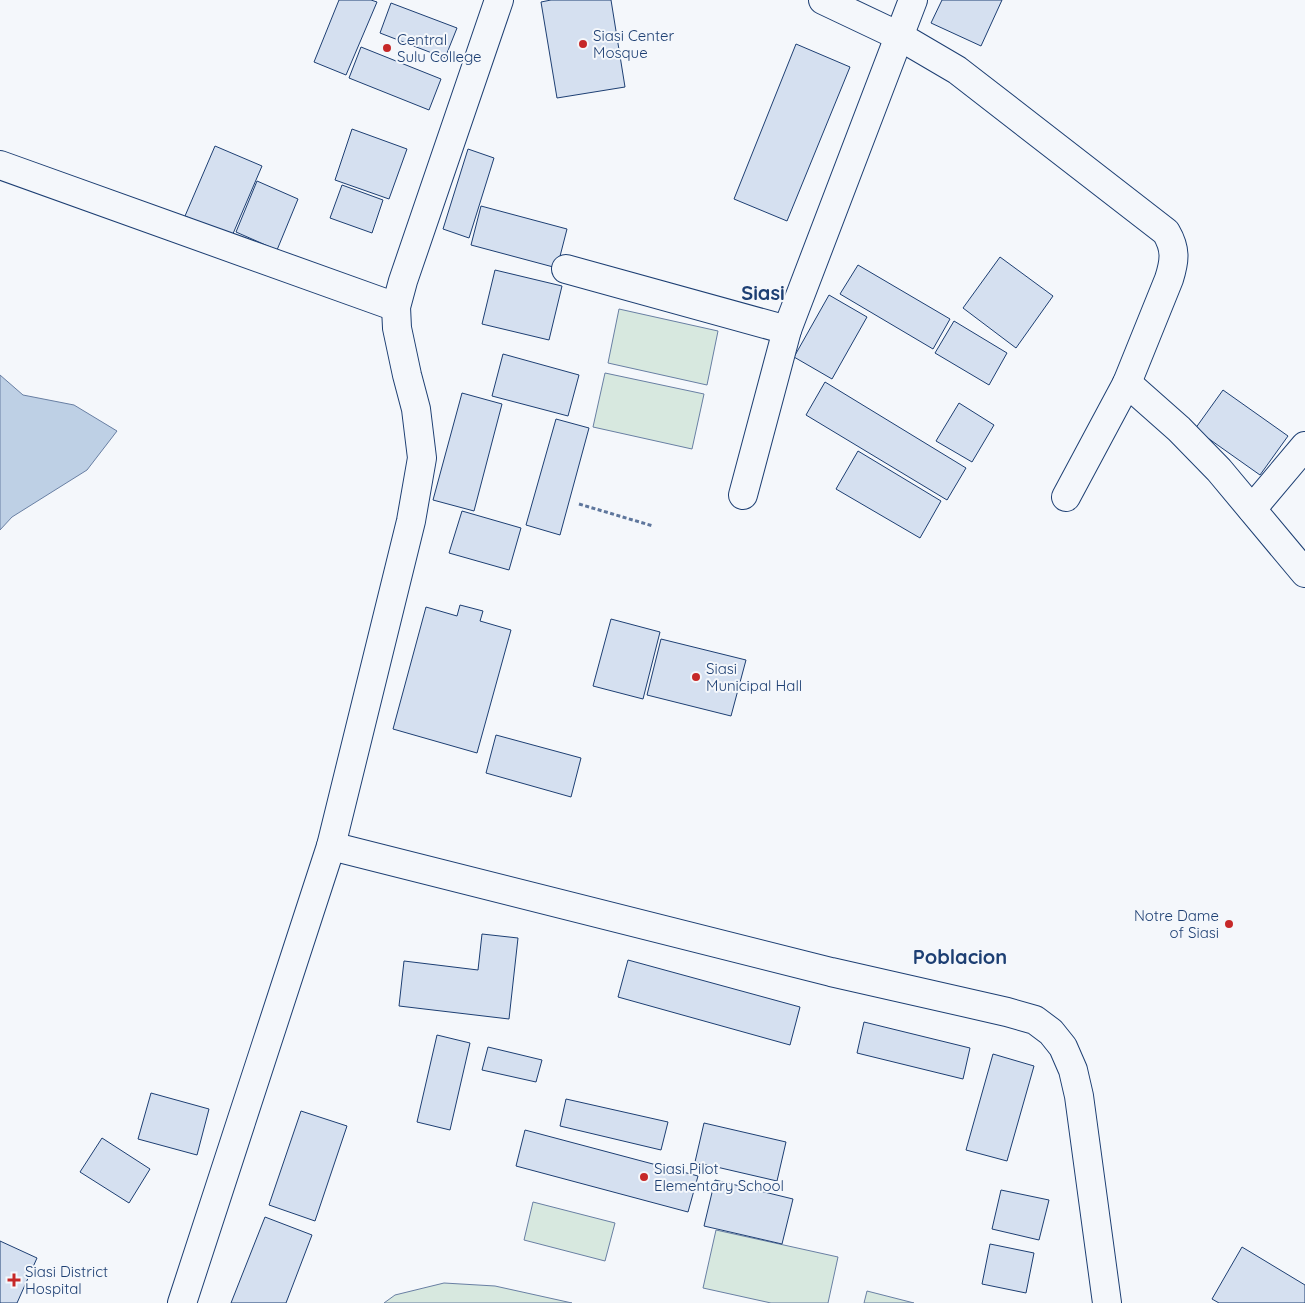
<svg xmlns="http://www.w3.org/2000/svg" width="1305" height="1303" viewBox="0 0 1305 1303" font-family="Quicksand,sans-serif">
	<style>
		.green { fill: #d7e8df; stroke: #687fa3 }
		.water { fill: #bed0e5; stroke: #687fa3 }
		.building { fill: #d5e0f0; stroke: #1d3f73 }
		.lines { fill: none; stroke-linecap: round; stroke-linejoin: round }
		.minor-casing { stroke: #1d3f73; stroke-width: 30 }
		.path { stroke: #5e769c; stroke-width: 3; stroke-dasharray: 4 2.5; stroke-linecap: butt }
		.minor { stroke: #f4f7fb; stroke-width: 28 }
		.poi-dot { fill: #c62828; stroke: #f4f7fb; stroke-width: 2 }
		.labels { text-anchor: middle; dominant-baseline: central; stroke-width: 4; stroke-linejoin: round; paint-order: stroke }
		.poi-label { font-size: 15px; fill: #1d3f73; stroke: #f4f7fb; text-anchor: start }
		.district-label { font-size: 20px; font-weight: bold; fill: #1d3f73; stroke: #f4f7fb }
	</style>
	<rect width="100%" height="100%" fill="#f4f7fb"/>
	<!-- green -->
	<g class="green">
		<path d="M619 309 718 331 707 385 608 363Z"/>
		<path d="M605 373 704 394 692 449 593 427Z"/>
		<path d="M533 1202 615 1223 605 1261 524 1240Z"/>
		<path d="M716 1230 838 1257 828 1303H771L703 1288Z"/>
		<path d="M444 1283 495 1286 572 1303H384L395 1295Z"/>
		<path d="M867 1291 914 1303H864Z"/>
	</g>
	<!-- water -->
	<path class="water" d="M0 375 23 395 74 405 117 431 87 470 12 517 0 530Z"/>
	<!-- building -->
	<g class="building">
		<path d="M339 0H371L377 2 346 75 314 62Z"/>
		<path d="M551 0H611L625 87 557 98 541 2Z"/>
		<path d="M942 0H1002L981 46 931 23Z"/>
		<path d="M391 3 457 28 445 58 380 33Z"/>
		<path d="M796 44 850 67 787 221 734 199Z"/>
		<path d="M361 47 441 79 429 110 349 78Z"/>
		<path d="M352 129 407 149 389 199 335 180Z"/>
		<path d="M215 146 262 166 232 236 185 216Z"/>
		<path d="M468 149 494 158 469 238 443 229Z"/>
		<path d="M257 181 298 199 277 250 236 232Z"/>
		<path d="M342 185 383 200 372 233 330 218Z"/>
		<path d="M481 206 567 229 557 268 471 245Z"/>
		<path d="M1000 257 1053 296 1016 348 963 308Z"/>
		<path d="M858 265 950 319 933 349 840 294Z"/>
		<path d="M495 270 562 286 549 340 482 324Z"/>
		<path d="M829 295 867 317 832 379 794 357Z"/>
		<path d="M954 321 1007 353 989 385 935 353Z"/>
		<path d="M503 354 579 375 568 416 492 396Z"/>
		<path d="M825 382 966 468 947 500 806 415Z"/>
		<path d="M1223 390 1288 436 1260 475 1195 429Z"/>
		<path d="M462 393 502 404 474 511 433 500Z"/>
		<path d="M959 403 994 425 972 462 936 441Z"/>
		<path d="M556 419 589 428 560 535 526 525Z"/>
		<path d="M858 451 941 501 920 538 836 489Z"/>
		<path d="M462 511 521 528 509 570 449 553Z"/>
		<path d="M460 605 483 611 480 621 511 630 477 753 393 729 426 607 457 616Z"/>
		<path d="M611 619 660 632 643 699 593 686Z"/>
		<path d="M661 639 746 660 731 716 647 695Z"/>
		<path d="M496 735 581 758 571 797 486 773Z"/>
		<path d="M482 934 518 938 509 1019 399 1006 404 961 478 970Z"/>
		<path d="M628 960 800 1007 790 1045 618 997Z"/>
		<path d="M864 1022 970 1048 963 1079 857 1053Z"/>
		<path d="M437 1035 470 1043 450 1130 417 1122Z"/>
		<path d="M488 1047 542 1060 536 1082 482 1070Z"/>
		<path d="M993 1054 1034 1066 1007 1161 966 1150Z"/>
		<path d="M151 1093 209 1109 197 1155 138 1139Z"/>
		<path d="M566 1099 668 1122 661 1150 560 1126Z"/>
		<path d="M301 1111 347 1126 315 1221 269 1205Z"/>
		<path d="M704 1123 786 1142 777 1181 695 1162Z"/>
		<path d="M525 1130 698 1176 688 1212 516 1166Z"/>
		<path d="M102 1138 150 1169 129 1203 80 1172Z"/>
		<path d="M715 1180 793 1199 782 1244 704 1226Z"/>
		<path d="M1001 1190 1049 1200 1039 1240 992 1229Z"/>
		<path d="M265 1217 312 1235 286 1303H231Z"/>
		<path d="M0 1241 37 1258 17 1303H0Z"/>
		<path d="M990 1244 1034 1253 1026 1293 982 1284Z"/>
		<path d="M1242 1247 1305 1285V1303H1219L1212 1299Z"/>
	</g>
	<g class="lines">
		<!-- minor casing -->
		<g class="minor-casing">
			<g id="minor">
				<path d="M823 0 899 36 957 70 1166 232C1176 249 1175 260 1169 279L1127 383 1066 497"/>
				<path d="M0 165 396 307"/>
				<path d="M566 269 787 330"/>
				<path d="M1127 383 1179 429 1219 470 1305 573"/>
				<path d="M743 495 787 330 913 0"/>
				<path d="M1252 509 1305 446"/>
				<path d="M331 846 831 972 1007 1012 1035 1020 1051 1032 1063 1047 1073 1070 1079 1096 1107 1303"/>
				<path d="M182 1303 331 846 411 521 422 458 416 409 407 375 397 328 396 307 403 281 499 0"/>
			</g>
		</g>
		<!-- path -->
		<path class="path" d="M579 504 653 526"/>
		<!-- minor -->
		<use href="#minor" class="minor"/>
	</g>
	<!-- markers -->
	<g class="poi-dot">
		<circle cx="583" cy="44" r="5"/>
		<circle cx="387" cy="48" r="5"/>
		<circle cx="696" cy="677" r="5"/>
		<circle cx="1229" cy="924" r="5"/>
		<circle cx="644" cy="1177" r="5"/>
		<path d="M11.5 1272.5h5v5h5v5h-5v5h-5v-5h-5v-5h5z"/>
	</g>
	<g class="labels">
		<!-- poi labels -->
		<g class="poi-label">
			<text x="593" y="35">Siasi Center<tspan x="593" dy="17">Mosque</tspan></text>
			<text x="397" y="39">Central<tspan x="397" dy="17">Sulu College</tspan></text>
			<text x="706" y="668">Siasi<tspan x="706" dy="17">Municipal Hall</tspan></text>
			<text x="1219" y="915" text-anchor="end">Notre Dame<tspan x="1219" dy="17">of Siasi</tspan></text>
			<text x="654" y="1168">Siasi Pilot<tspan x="654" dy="17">Elementary School</tspan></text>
			<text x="25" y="1271">Siasi District<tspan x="25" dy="17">Hospital</tspan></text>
		</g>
		<!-- district labels -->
		<g class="district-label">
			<text x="763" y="292">Siasi</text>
			<text x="960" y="956">Poblacion</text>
		</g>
	</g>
</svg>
